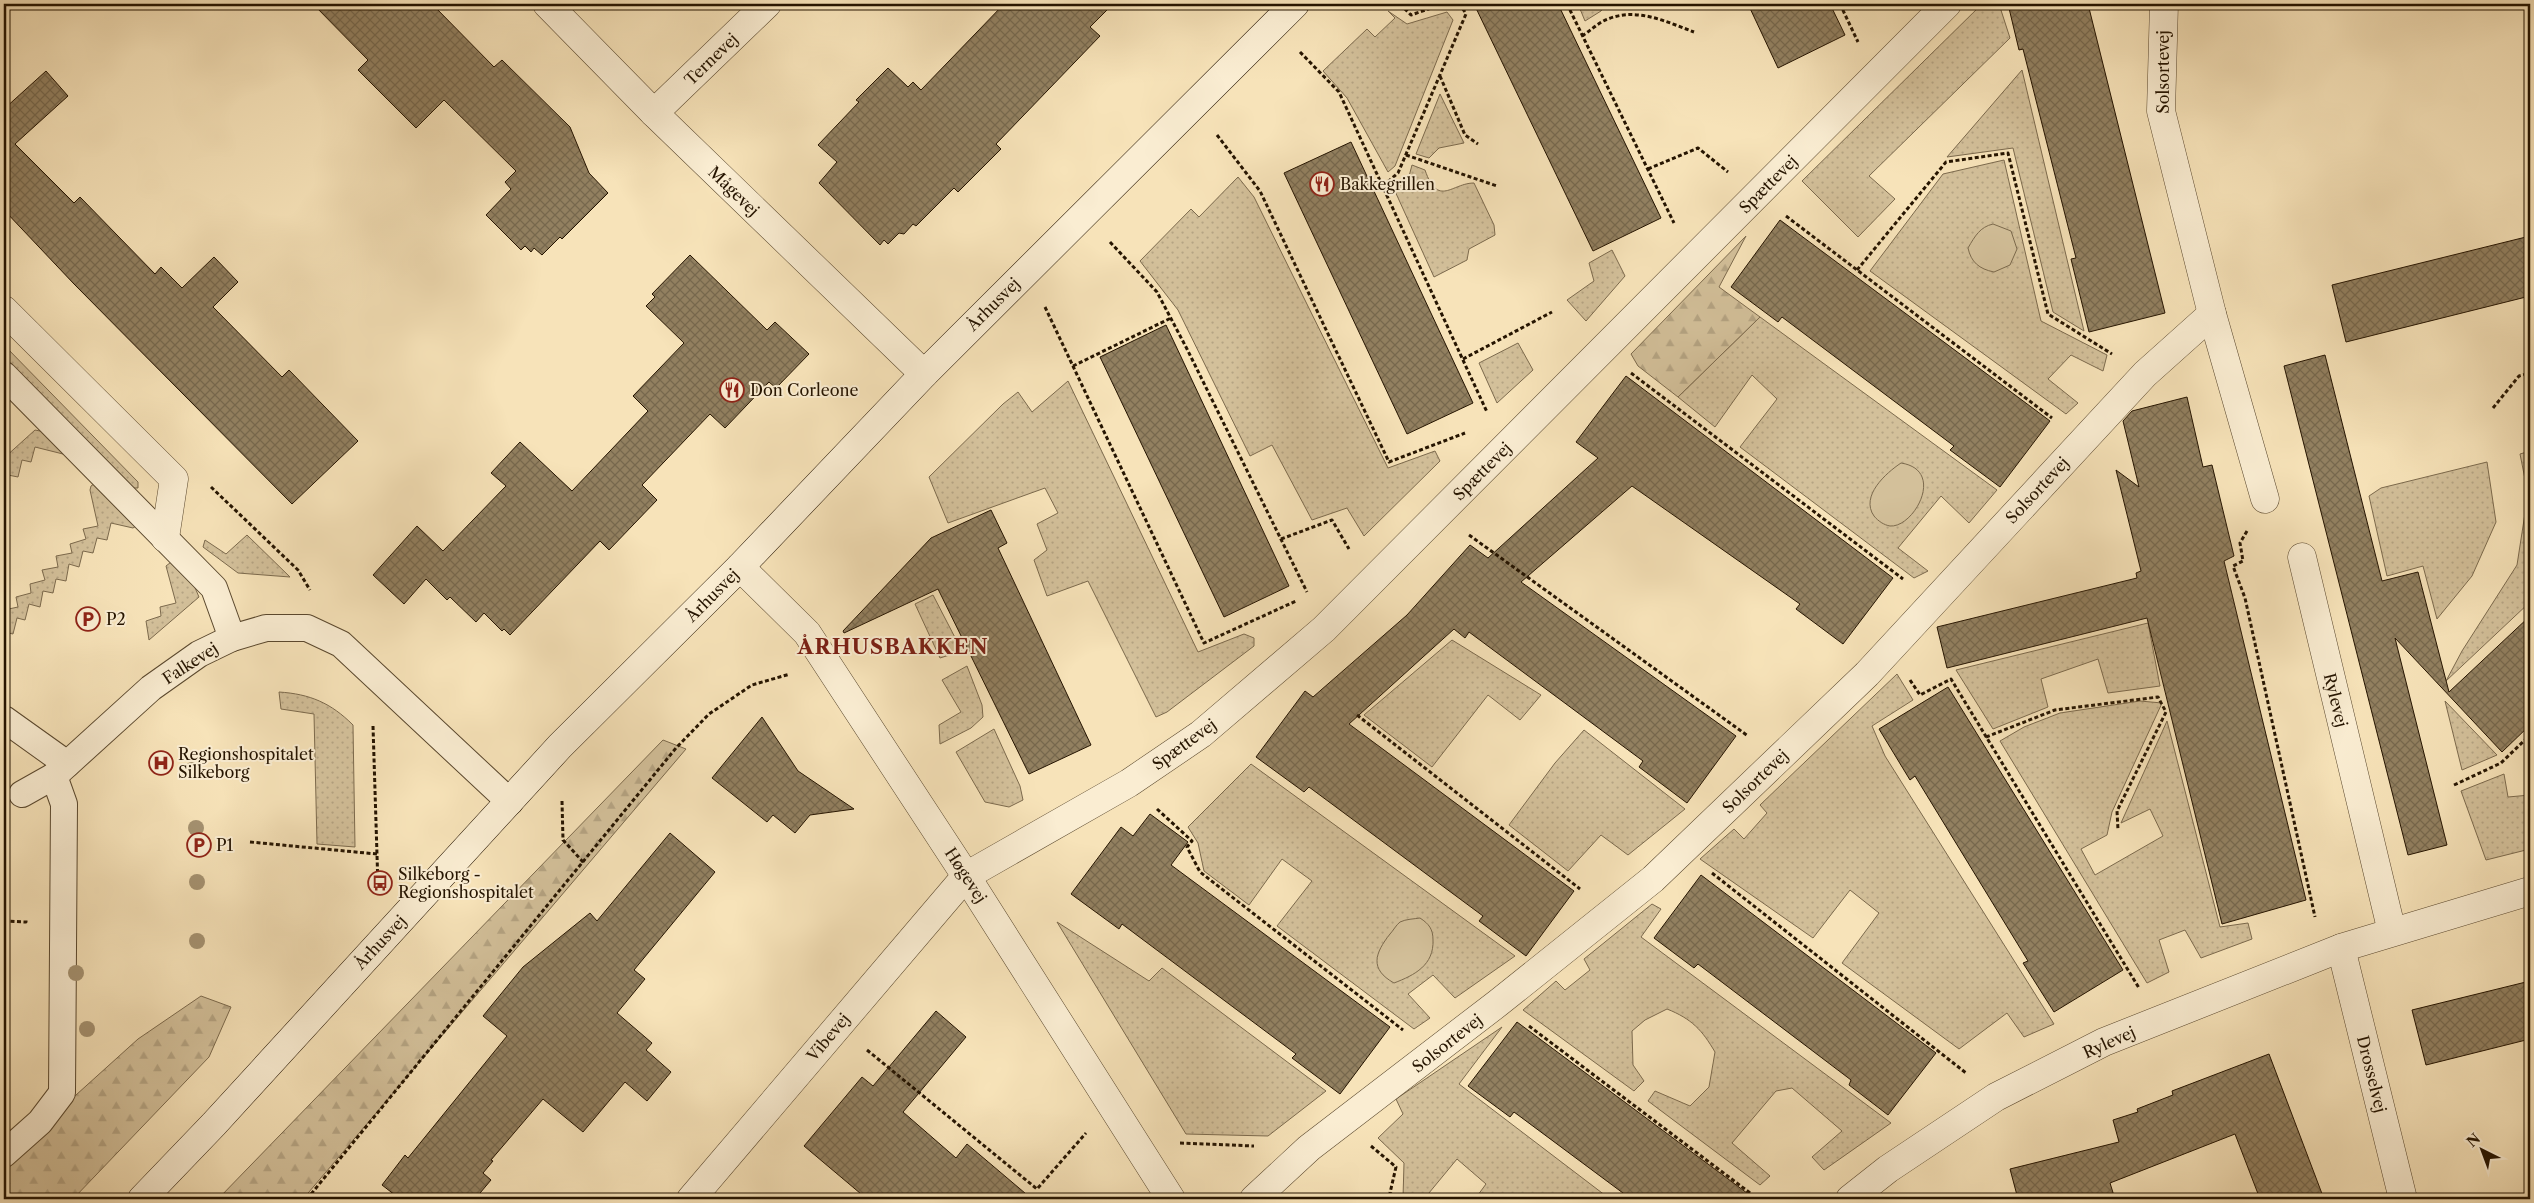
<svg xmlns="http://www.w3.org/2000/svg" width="2534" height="1203" viewBox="0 0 2534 1203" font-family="'Libre Caslon Text',serif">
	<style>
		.grass { fill: url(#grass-dots); stroke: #7c6a4d }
		.forest { fill: url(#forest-firs); stroke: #7c6a4d }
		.green { fill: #d3c09a; stroke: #7c6a4d }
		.building { fill: url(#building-cross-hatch); stroke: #251400 }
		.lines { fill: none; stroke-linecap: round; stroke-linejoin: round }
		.lane-casing { stroke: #5a482e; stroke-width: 28 }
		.street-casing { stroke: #5a482e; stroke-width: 29 }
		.secondary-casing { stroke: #251400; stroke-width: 29 }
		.path { stroke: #251400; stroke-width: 3; stroke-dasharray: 4 2.5; stroke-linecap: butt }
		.lane { stroke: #faedd2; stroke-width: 26 }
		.street { stroke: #faedd2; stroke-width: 28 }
		.secondary { stroke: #faedd2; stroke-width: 28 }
		.tree { fill: #a59271 }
		.labels { text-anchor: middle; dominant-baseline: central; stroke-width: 4; stroke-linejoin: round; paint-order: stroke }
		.street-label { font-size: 16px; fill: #251400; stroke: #faedd2 }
		.poi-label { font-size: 16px; fill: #251400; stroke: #faedd2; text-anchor: start }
		.district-label { font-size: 21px; font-weight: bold; letter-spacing: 1px; fill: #7a1f14; stroke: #faedd2 }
	</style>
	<defs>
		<pattern id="grass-dots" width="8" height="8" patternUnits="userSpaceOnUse" patternTransform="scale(1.25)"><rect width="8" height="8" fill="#d3c09a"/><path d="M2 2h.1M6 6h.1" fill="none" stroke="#b5a483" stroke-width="1.8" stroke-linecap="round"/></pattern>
		<pattern id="forest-firs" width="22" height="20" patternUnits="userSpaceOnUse" patternTransform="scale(1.25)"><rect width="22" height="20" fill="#d3c09a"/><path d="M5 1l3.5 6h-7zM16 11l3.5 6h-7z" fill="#b5a483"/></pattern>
		<pattern id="building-cross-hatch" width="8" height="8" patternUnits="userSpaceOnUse" patternTransform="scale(1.25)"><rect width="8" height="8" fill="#928060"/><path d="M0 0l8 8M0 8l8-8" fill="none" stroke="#77684d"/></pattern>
	</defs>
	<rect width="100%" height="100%" fill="#f7e3b9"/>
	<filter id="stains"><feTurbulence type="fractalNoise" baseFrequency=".004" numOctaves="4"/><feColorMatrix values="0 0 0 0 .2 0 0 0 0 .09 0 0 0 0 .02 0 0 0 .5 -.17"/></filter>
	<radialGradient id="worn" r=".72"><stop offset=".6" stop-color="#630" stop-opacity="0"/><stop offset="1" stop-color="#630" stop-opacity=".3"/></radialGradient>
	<!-- grass -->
	<g class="grass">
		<path d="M1578 4H1605L1601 11 1585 21Z"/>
		<path d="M1982 4H1999L2010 38 1869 176 1895 199 1858 237 1802 181Z"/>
		<path d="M1388 11 1407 24 1447 12 1453 20 1395 166 1388 172 1347 98 1323 71 1367 29 1375 37 1395 18Z"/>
		<path d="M2022 70 2084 331 2053 312 2013 148 1947 157Z"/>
		<path d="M1440 94 1464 143 1439 148 1429 158 1416 154Z"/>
		<path d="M2004 160 2041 321 2107 355 2103 371 2071 355 2048 379 2078 403 2066 414 1870 271 1943 174Z"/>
		<path d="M1412 165 1425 170C1438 208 1452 183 1474 183L1494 225 1495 235 1469 249 1467 260 1434 277 1394 189 1408 180Z"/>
		<path d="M1238 177 1254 197 1388 468 1435 451 1440 461 1364 536 1347 508 1312 520 1272 445 1250 456 1178 310 1140 261 1191 209 1199 217Z"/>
		<path d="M1612 250 1625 276 1586 321 1567 300 1594 281 1589 263Z"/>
		<path d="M1760 317 1997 490 1969 523 1941 496 1898 548 1928 571 1914 578 1740 447 1777 399 1752 375 1715 427 1678 397Z"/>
		<path d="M1518 343 1533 370 1497 403 1479 363Z"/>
		<path d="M4 345 138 482V488H130L121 482 4 361Z"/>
		<path d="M1068 381 1198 652 1244 634 1254 638V646L1167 712 1156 717 1088 581 1047 596 1034 560 1047 550 1037 524 1058 513 1045 488 948 523 929 477 1003 404 1018 392 1032 412Z"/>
		<path d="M35 430 45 432 67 452 63 454 35 447 31 462 22 460 18 477 8 475 4 489V458Z"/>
		<path d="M2530 451V602L2446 681 2462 651 2517 565 2528 494 2520 454Z"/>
		<path d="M2487 462 2496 522 2472 576 2437 619 2423 566 2387 576 2369 496 2381 488Z"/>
		<path d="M94 484 136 526 133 528 111 523 107 540 97 538 93 553 83 551 79 567 69 564 66 581 56 579 53 593 43 591 40 607 29 604 25 620 17 618 13 634 4 632V610L18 607 16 597 31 593 30 584 45 580 42 570 58 567 56 556 72 553 70 544 86 539 83 529 98 526 90 490 91 486Z"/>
		<path d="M247 535 290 577 238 573 203 547 205 540 226 554Z"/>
		<path d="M175 559 193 583 199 597 149 640 146 621 161 616 160 607 176 603 166 566Z"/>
		<path d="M933 595 962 651 940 658 915 604Z"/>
		<path d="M2148 623 2160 686 2108 693 2098 659 2041 679 2048 707 1993 729 1956 670Z"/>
		<path d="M1452 640 1541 695 1520 720 1488 695 1432 767 1364 715Z"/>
		<path d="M967 666 982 705 983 717 971 728 940 744 939 725 961 712 942 680Z"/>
		<path d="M1897 674 1913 700 1872 726 1885 756 2054 1024 2024 1037 2007 1013 1959 1049 1842 963 1879 913 1850 890 1813 938 1700 859 1734 829 1744 839 1767 813 1760 805Z"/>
		<path d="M279 692C310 694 331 703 353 725L355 847 317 844 314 714 281 709Z"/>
		<path d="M2140 701 2162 703 2112 812 2107 835 2081 849 2095 875 2163 836 2150 809 2121 823 2167 721 2220 927 2248 923 2252 939 2201 958 2185 930 2159 940 2169 972 2147 983 2000 741 2024 727 2060 713Z"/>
		<path d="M2445 701 2497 755 2462 770Z"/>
		<path d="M994 729 1020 786 1023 800 1009 807 985 802 956 752Z"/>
		<path d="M1584 730 1685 809 1628 855 1601 835 1568 871 1509 825 1555 763Z"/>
		<path d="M1251 764 1515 956 1455 998 1433 975 1408 994 1430 1018 1414 1029 1277 926 1312 881 1282 859 1249 905 1204 871 1198 843 1188 827Z"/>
		<path d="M2504 774 2508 797 2530 795V849L2486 860 2461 791Z"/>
		<path d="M1652 904 1661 909 1641 937 1891 1123 1824 1170 1812 1157 1842 1131 1792 1088 1776 1091 1732 1143 1770 1176 1760 1185 1648 1101 1655 1091 1690 1106 1709 1087 1715 1052C1702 1030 1692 1019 1667 1009L1645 1020 1632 1031 1633 1065 1644 1081 1634 1091 1523 1010 1556 981 1565 990 1590 970 1584 959Z"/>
		<path d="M1057 922 1149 981 1162 968 1326 1091 1268 1136 1186 1134Z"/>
		<path d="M1502 1027 1459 1084 1610 1199H1475L1486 1184 1457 1159 1424 1199 1403 1198 1404 1163 1378 1138 1403 1114 1396 1099Z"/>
	</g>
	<!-- forest -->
	<g class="forest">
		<path d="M1746 236 1719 287 1760 317 1678 397 1638 366 1631 354Z"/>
		<path d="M663 740 686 749 303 1199H218Z"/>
		<path d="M201 996 231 1007 209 1057 73 1199H4V1160L138 1039Z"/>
	</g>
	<!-- green -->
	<g class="green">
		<path d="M1993 224 2011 231 2017 249 2010 265 1994 272C1979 269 1971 262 1968 248 1975 236 1980 227 1993 224Z"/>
		<path d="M1901 463C1946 470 1914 528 1890 526 1884 525 1878 521 1874 516 1860 496 1886 473 1901 463Z"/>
		<path d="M1420 918C1429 924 1433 929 1433 940 1434 965 1415 975 1394 983 1369 969 1375 953 1390 934 1393 931 1396 925 1400 922 1406 919 1414 919 1420 918Z"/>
	</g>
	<!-- building -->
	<g class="building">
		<path d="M313 4H432L494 67 502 60 570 127 589 173 608 193 562 239 560 237 542 255 534 248 531 252 525 246 521 250 486 215 511 189 505 182 516 171 444 100 416 128 358 70 368 60Z"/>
		<path d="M1004 4H1113L1090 27 1100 36 996 144 1001 149 958 192 954 188 916 226 913 224 904 234 899 233 888 244 884 240 880 245 819 183 837 162 818 145 859 102 856 100 888 68 908 87 913 82 921 90Z"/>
		<path d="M1474 4H1558L1661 218 1593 251Z"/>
		<path d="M1748 4H1830L1845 35 1778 68Z"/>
		<path d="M2008 4H2088L2165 313 2089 332 2071 259 2076 258 2023 49 2019 50Z"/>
		<path d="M46 71 68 96 15 144 74 203 80 197 155 274 161 267 182 288 214 257 238 282 213 307 282 377 289 370 358 441 292 504 74 284 4 210V109Z"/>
		<path d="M1351 142 1473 403 1407 434 1284 173Z"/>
		<path d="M1780 220 2050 421 2000 487 1950 450 1954 446 1782 317 1778 322 1731 287Z"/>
		<path d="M2530 236V296L2346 342 2332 285Z"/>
		<path d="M690 255 767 330 775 322 809 354 776 388 769 382 725 428 710 414 642 485 657 500 609 550 600 541 510 635 504 629 502 631 484 613 476 622 450 597 447 600 426 579 404 604 373 575 417 526 443 551 506 486 491 473 520 442 572 491 648 411 633 396 684 343 646 306 655 297 652 294Z"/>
		<path d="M1166 325 1289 586 1224 617 1100 357Z"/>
		<path d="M2325 355 2382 581 2418 572 2449 692 2530 616V725L2502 752 2395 638 2447 845 2408 855 2284 366Z"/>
		<path d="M1626 376 1893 578 1843 644 1796 609 1800 604 1632 486 1521 582 1736 736 1687 803 1639 767 1643 761 1469 632 1465 638 1454 629 1349 724 1574 891 1526 956 1479 921 1483 916 1309 787 1304 792 1256 757 1305 691 1313 697 1407 615 1470 545 1488 558 1598 458 1576 442Z"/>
		<path d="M2187 397 2203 467 2212 465 2234 556 2224 561 2306 900 2222 924 2147 618 1947 668 1937 627 2137 578 2136 573 2141 571 2116 470 2139 487 2123 421 2132 411Z"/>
		<path d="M991 510 1007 543 998 548 1091 745 1029 774 938 589 844 633 843 631 931 538Z"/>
		<path d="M1948 687 2123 970 2054 1012 2023 963 2028 961 1915 776 1910 780 1879 729Z"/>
		<path d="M762 717 798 771 854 809 810 815 795 833 773 815 767 822 712 778Z"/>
		<path d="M1150 814 1188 842 1171 865 1390 1027 1340 1094 1292 1058 1296 1054 1122 924 1119 929 1071 894 1121 827 1133 836Z"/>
		<path d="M670 833 715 872 634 970 645 979 617 1013 652 1043 646 1050 671 1072 647 1101 625 1082 583 1132 543 1099 491 1160 493 1161 483 1173 491 1180 475 1199H400L382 1185 405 1155 408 1158 507 1036 483 1016 523 967 590 913 597 921Z"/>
		<path d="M1701 875 1936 1053 1888 1115 1849 1085 1851 1080 1698 964 1694 968 1654 938Z"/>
		<path d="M2530 981V1039L2426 1065 2412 1010Z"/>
		<path d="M936 1011 966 1037 903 1112 956 1158 967 1144 1032 1199H867L804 1146 862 1077 873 1086Z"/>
		<path d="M1517 1022 1755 1199H1631L1514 1112 1510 1117 1468 1086Z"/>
		<path d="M2269 1054 2324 1199H2260L2235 1134 2110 1183 2115 1199H2018L2010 1169 2119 1142 2113 1120 2138 1112 2137 1109 2173 1095 2172 1091Z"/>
	</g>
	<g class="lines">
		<!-- lane casing -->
		<g class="lane-casing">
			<g id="lane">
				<path d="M4 375 214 588 232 638"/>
				<path d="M4 719 67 764"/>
				<path d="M22 794 54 776 151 688 199 654 232 638 266 628H307L341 644 510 802"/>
				<path d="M4 1154 40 1122 62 1093 64 804 54 776"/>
			</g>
		</g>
		<!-- street casing -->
		<g class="street-casing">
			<g id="street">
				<path d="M547 4 654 113 924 374"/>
				<path d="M2164 4 2161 111 2212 314 2265 499"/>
				<path d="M654 113 767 4"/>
				<path d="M4 310 174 479 165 538"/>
				<path d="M2302 557 2392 932"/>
				<path d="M740 567 807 633 966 876 1171 1199"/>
				<path d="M2341 948 2403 1199"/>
				<path d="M691 1199 966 876 1129 783 1201 734 1324 629 1947 4"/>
				<path d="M1254 1199 1309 1148 1498 1003 1653 879 1867 674 2145 374 2212 314"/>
				<path d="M1850 1199 1888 1169 1996 1097 2104 1042 2341 948 2530 891"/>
			</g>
		</g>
		<!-- secondary casing -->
		<g class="secondary-casing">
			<path id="secondary" d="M142 1199 214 1124 560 746 740 567 924 374 1295 4"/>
		</g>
		<!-- path -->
		<g class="path">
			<path d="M1400 4 1411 15 1443 4"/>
			<path d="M1567 4 1674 223"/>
			<path d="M1840 4 1858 42"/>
			<path d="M1582 36C1590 31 1599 22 1608 19 1637 7 1667 22 1694 32"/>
			<path d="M1300 52 1339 92 1487 412"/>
			<path d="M1440 76 1465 135 1478 144"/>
			<path d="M1217 135 1260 191 1389 462 1465 433"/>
			<path d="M1406 155 1497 186"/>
			<path d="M1648 169 1698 148 1728 172"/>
			<path d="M1383 186 1398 173 1466 14 1460 4"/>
			<path d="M1786 216 2052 418"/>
			<path d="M1110 242 1157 292 1187 349 1307 592"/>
			<path d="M1857 270 1946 162 2008 153 2048 314 2112 354"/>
			<path d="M1045 307 1204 643 1296 601"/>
			<path d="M1463 359 1552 312"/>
			<path d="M1073 366 1171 318"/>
			<path d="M1631 373 1903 579"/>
			<path d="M2493 408 2519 376 2530 373"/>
			<path d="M211 487 298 570 310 590"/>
			<path d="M2247 531 2240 543 2243 561 2233 566 2245 598 2315 917"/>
			<path d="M1469 535 1748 736"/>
			<path d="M1281 539 1332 520 1349 549"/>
			<path d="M1910 680 1920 695 1951 679 2139 988"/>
			<path d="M1357 715 1580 889"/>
			<path d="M373 726 378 887"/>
			<path d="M1986 737 2055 710 2158 697 2166 712 2117 811 2118 830"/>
			<path d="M2454 785 2501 763 2530 735"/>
			<path d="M562 801 563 840 584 863"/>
			<path d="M1157 809 1192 841 1187 847 1200 872 1403 1030"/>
			<path d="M250 842 377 854"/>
			<path d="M1712 873 1966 1073"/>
			<path d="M4 921 26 922V920"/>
			<path d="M1529 1026 1758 1199"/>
			<path d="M867 1050 1037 1189 1086 1133"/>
			<path d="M1180 1143 1254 1146"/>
			<path d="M1371 1146 1396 1167 1390 1193 1398 1199"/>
			<path d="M307 1199 676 748 709 714 752 685 790 674"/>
		</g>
		<!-- lane -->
		<use href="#lane" class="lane"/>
		<!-- street -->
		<use href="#street" class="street"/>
		<!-- secondary -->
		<use href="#secondary" class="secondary"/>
	</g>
	<!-- trees -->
	<g class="tree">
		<circle cx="192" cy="770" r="8"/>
		<circle cx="196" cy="828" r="8"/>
		<circle cx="197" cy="882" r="8"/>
		<circle cx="197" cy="941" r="8"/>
		<circle cx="76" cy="973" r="8"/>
		<circle cx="87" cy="1029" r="8"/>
	</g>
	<!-- icons -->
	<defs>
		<g id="restaurant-ring" transform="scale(1.25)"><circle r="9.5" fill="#faedd2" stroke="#8f2418" stroke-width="1.5"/><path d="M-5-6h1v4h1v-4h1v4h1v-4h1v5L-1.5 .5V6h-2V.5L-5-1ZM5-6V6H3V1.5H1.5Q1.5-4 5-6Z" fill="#8f2418"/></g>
		<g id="parking-ring" transform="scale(1.25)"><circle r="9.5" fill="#faedd2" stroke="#8f2418" stroke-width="1.5"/><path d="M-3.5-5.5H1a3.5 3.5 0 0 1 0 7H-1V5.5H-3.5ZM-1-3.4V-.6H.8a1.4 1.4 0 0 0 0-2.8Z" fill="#8f2418"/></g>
		<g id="hospital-ring" transform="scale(1.25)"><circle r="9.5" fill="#faedd2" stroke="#8f2418" stroke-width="1.5"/><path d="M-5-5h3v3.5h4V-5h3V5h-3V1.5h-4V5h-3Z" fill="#8f2418"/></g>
		<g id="bus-ring" transform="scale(1.25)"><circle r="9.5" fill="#faedd2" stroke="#8f2418" stroke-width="1.5"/><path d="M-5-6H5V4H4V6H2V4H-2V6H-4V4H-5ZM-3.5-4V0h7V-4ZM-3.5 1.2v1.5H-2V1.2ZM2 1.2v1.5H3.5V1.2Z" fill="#8f2418"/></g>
	</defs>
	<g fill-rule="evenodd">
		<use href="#restaurant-ring" x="1322" y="184"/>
		<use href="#restaurant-ring" x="732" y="390"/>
		<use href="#parking-ring" x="88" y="619"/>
		<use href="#hospital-ring" x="161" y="763"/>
		<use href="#parking-ring" x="199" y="845"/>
		<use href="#bus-ring" x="380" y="883"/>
	</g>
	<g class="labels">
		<!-- street labels -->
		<g class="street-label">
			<text transform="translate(711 59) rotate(-44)">Ternevej</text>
			<text transform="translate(2163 72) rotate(-90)">Solsortevej</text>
			<text transform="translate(1768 184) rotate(-45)">Spættevej</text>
			<text transform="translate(734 191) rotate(44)">Mågevej</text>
			<text transform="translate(993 304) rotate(-45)">Århusvej</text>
			<text transform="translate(1482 471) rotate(-45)">Spættevej</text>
			<text transform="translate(2037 490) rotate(-47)">Solsortevej</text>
			<text transform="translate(712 595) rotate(-45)">Århusvej</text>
			<text transform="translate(190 663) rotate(-33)">Falkevej</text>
			<text transform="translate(2336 700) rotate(76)">Rylevej</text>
			<text transform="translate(1184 744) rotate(-36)">Spættevej</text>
			<text transform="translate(1755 781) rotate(-44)">Solsortevej</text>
			<text transform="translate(966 875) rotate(57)">Høgevej</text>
			<text transform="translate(380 942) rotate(-47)">Århusvej</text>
			<text transform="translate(828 1037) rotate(-50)">Vibevej</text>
			<text transform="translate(2109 1042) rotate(-24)">Rylevej</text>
			<text transform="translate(1447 1043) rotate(-38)">Solsortevej</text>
			<text transform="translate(2372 1074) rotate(76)">Drosselvej</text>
		</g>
		<!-- poi labels -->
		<g class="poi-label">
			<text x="1340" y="184">Bakkegrillen</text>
			<text x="750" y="390">Don Corleone</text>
			<text x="106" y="619">P2</text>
			<text x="178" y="754">Regionshospitalet<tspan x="178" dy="18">Silkeborg</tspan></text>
			<text x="216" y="845">P1</text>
			<text x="398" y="874">Silkeborg -<tspan x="398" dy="18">Regionshospitalet</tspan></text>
		</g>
		<!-- district labels -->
		<g class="district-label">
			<text x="893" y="646">ÅRHUSBAKKEN</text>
		</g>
	</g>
	<!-- margin -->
	<rect width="2534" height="1203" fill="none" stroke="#f7e3b9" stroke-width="20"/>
	<rect x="5" y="5" width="2524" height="1193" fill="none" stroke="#251400" stroke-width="2.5"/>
	<rect x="10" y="10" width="2514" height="1183" fill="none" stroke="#251400"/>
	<!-- north arrow -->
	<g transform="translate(2482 1150) rotate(318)" stroke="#faedd2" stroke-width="4" paint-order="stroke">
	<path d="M0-4L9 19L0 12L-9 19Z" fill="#251400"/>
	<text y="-8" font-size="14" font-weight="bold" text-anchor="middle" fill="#251400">N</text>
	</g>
	<rect width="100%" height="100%" filter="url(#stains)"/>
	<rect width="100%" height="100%" fill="url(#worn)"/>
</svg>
